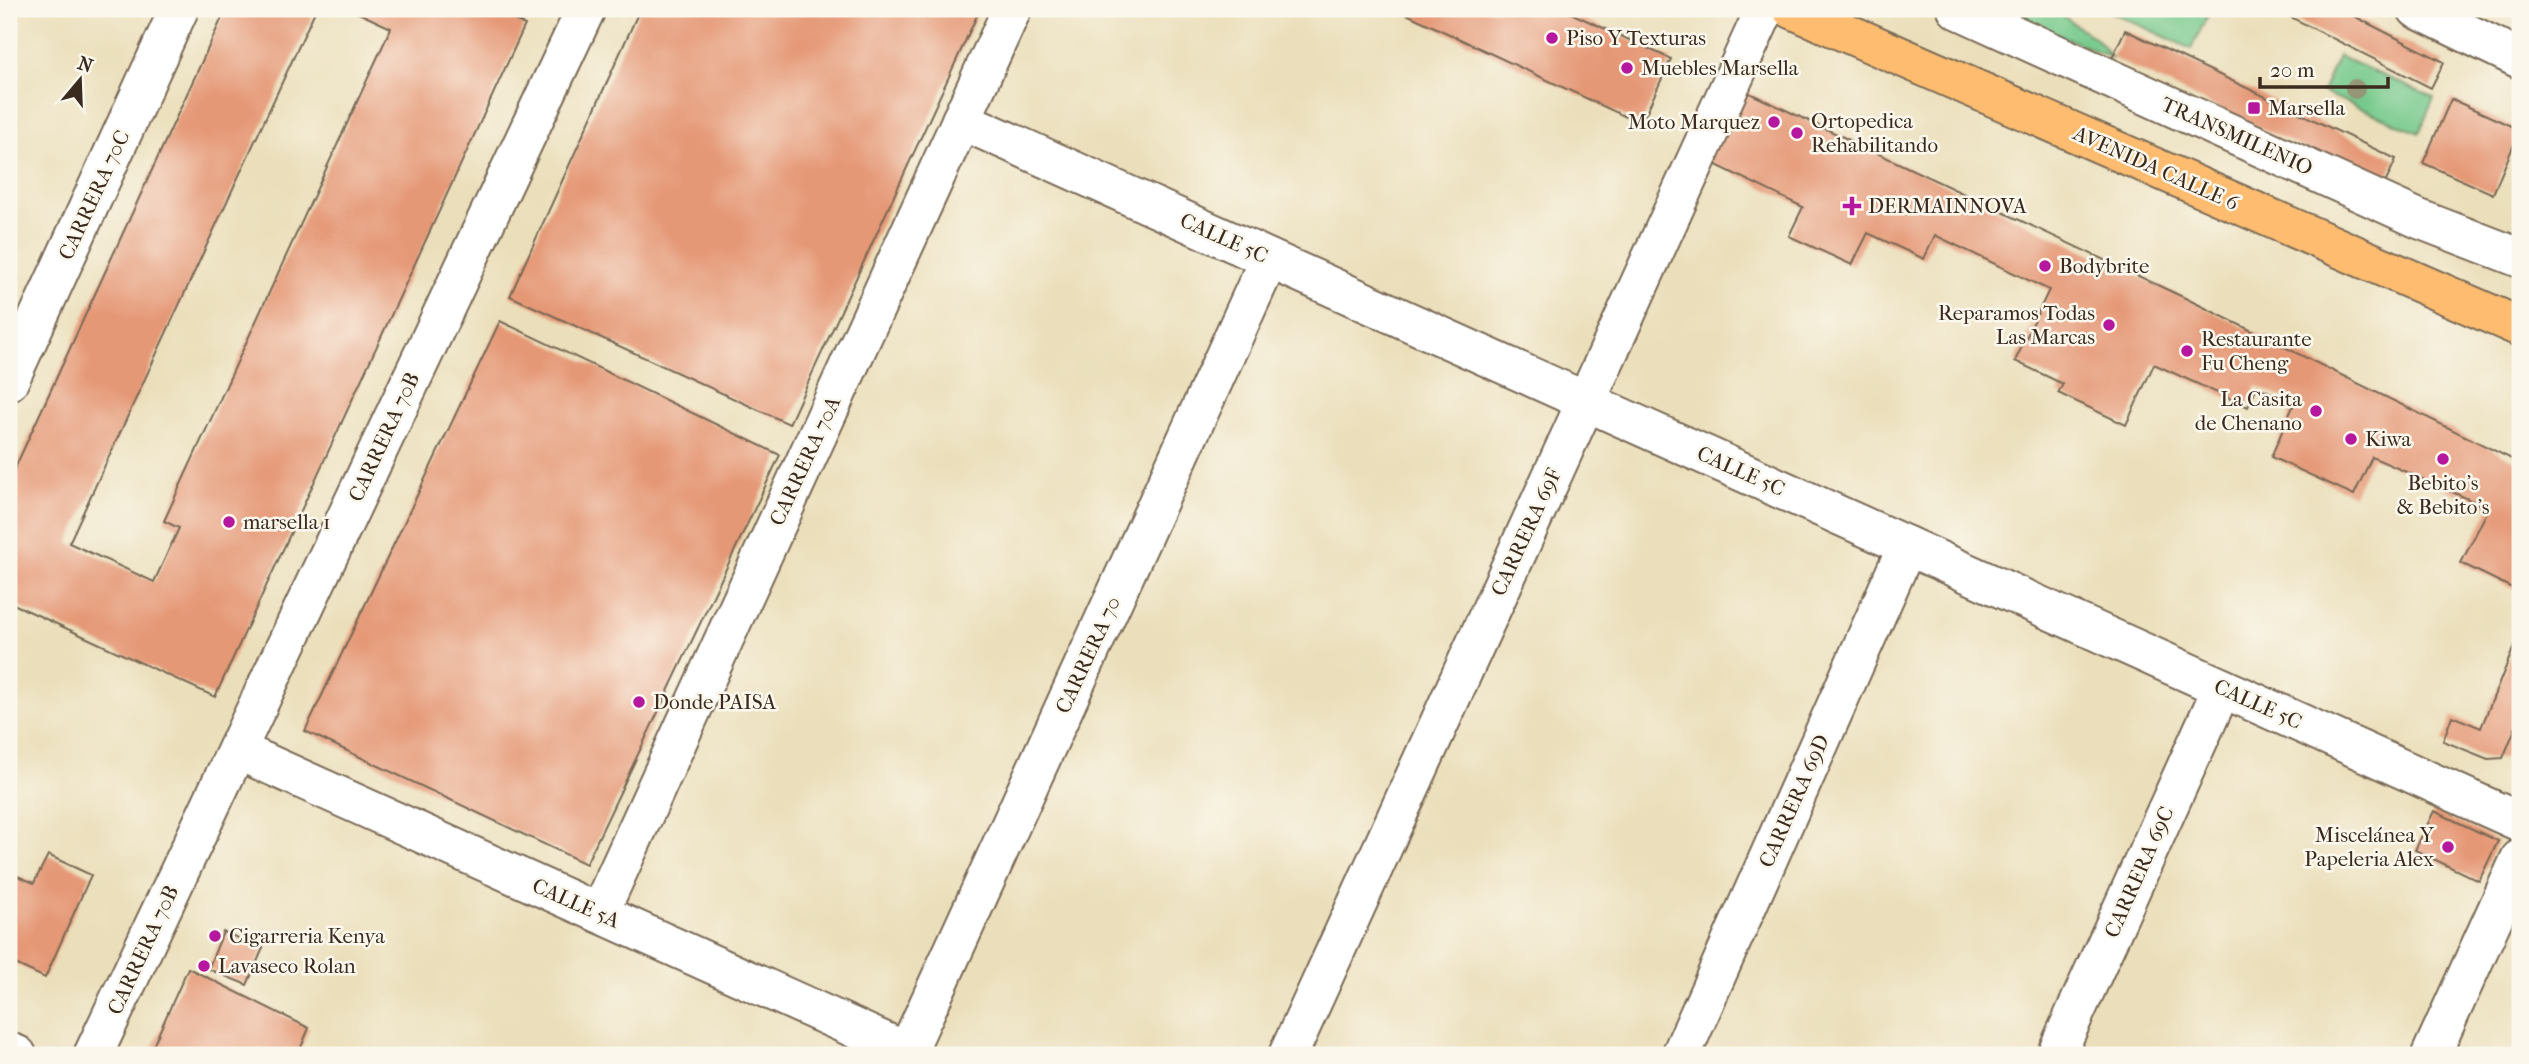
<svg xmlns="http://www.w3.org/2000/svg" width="2529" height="1064" viewBox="0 0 2529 1064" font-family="'IM FELL French Canon',serif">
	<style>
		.green { fill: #76c98c; stroke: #587a55; stroke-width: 2 }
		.building { fill: #e59876 }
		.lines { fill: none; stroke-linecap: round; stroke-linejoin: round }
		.minor-casing { stroke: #796955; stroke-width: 42 }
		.highway-casing { stroke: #796955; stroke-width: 42 }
		.minor { stroke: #fff; stroke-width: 38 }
		.highway { stroke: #fdbc70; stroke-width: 38 }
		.tree { fill: #949677 }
		.poi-dot { fill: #b5179e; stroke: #fbf7ec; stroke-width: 2.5 }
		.labels { text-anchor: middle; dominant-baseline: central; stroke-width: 5; stroke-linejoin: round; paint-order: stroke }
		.poi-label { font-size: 21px; fill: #3b2a1e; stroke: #fbf7ec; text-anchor: start }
		.street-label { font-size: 21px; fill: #3b2a1e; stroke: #fbf7ec }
	</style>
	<rect width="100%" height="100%" fill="#fbf7ec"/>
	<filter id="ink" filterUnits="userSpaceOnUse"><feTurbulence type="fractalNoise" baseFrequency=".0143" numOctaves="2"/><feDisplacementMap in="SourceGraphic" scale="14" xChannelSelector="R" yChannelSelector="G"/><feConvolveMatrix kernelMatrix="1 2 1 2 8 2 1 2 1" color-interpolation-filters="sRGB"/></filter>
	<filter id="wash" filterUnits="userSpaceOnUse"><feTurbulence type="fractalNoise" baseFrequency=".00686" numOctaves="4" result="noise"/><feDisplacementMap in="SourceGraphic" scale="28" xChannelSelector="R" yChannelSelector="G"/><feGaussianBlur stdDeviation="1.57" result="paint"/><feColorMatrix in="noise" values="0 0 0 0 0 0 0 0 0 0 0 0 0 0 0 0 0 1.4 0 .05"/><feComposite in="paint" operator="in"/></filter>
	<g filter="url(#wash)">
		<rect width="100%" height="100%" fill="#ebdfbb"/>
		<!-- green -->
		<g class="green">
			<path d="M1999 9H2053L2097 40 2112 58Z"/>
			<path d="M2105 9H2211L2191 49Z"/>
			<path d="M2338 56 2434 98 2419 133 2322 92Z"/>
		</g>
		<g id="blocks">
			<!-- building -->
			<g class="building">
				<path d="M226 9H316L69 543 154 582 179 528 164 521 391 28 350 9H489L525 25 215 697 9 602V481Z"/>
				<path d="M640 9H980L789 424 510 296Z"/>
				<path d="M1396 9H1562L1671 59 1641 124Z"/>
				<path d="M2275 9H2340L2444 62 2431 88Z"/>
				<path d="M2125 30 2396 159 2384 186 2112 58Z"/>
				<path d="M1743 90 2185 298 2520 463V592L2461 563 2489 508 2372 457 2354 495 2271 457 2294 404 2257 386 2248 407 2154 364 2126 425 2058 393 2063 384 2015 361 2049 290 1935 235 1924 259 1868 233 1852 265 1789 236 1803 207 1708 161Z"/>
				<path d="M2451 99 2520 130 2493 194 2423 163Z"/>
				<path d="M500 321 780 455 586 864 305 731Z"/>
				<path d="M2520 632V717L2503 758 2488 759 2443 741 2452 716 2481 728Z"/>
				<path d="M2434 811 2498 841 2479 881 2415 850Z"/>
				<path d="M48 855 91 875 45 978 9 961V889L15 875 34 883Z"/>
				<path d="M223 932 263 948 247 985 208 969Z"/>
				<path d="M188 968 309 1028 298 1055H149Z"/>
			</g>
		</g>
	</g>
	<g filter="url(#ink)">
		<use href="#blocks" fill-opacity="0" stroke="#796955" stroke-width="2"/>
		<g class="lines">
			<!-- minor casing -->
			<g class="minor-casing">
				<g id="minor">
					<path d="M1957 9 2419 219 2520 258"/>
					<path d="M2417 9 2520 59"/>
					<path d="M961 120 2520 822"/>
					<path d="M9 381 179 9"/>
					<path d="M237 750 914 1055"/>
					<path d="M599 913 1012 9"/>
					<path d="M9 1052 17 1055"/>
					<path d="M907 1052 1269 259"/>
					<path d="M93 1055 586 9"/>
					<path d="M1288 1055 1765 9"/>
					<path d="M1681 1055 1907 546"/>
					<path d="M2056 1055 2222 688"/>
					<path d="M2431 1055 2520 859"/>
				</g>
			</g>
			<!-- highway casing -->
			<g class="highway-casing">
				<path id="highway" d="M1792 9 2520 327"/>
			</g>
			<!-- minor -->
			<use href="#minor" class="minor"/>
			<!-- highway -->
			<use href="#highway" class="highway"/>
		</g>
		<!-- trees -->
		<circle class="tree" cx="2355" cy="89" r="10"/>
	</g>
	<!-- markers -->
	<g class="poi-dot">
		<circle cx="1552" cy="38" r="7"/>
		<circle cx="1627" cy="68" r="7"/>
		<rect x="2247" y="101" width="14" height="14" rx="3.5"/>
		<circle cx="1774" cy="122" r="7"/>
		<circle cx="1797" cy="133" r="7"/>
		<path d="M1848.5 195.5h7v7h7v7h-7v7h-7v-7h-7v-7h7z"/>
		<circle cx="2045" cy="266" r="7"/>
		<circle cx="2109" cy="325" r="7"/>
		<circle cx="2187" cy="351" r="7"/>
		<circle cx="2316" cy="411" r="7"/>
		<circle cx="2351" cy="439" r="7"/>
		<circle cx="2443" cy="459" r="7"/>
		<circle cx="229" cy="522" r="7"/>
		<circle cx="639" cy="702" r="7"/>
		<circle cx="2448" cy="847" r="7"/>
		<circle cx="215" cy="936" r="7"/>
		<circle cx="204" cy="966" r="7"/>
	</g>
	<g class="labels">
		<!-- poi labels -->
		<g class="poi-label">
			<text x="1566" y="38">Piso Y Texturas</text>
			<text x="1641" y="68">Muebles Marsella</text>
			<text x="2268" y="108">Marsella</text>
			<text x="1811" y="121">Ortopedica<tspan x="1811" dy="24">Rehabilitando</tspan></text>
			<text x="1760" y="122" text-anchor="end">Moto Marquez</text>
			<text x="1868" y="206">DERMAINNOVA</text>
			<text x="2059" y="266">Bodybrite</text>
			<text x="2095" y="313" text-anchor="end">Reparamos Todas<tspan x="2095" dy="24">Las Marcas</tspan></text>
			<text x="2201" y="339">Restaurante<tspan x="2201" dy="24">Fu Cheng</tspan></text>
			<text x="2302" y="399" text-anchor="end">La Casita<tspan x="2302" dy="24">de Chenano</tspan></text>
			<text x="2365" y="439">Kiwa</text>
			<text x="2443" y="483" text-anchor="middle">Bebito's<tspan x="2443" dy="24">&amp; Bebito's</tspan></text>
			<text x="243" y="522">marsella 1</text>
			<text x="653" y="702">Donde PAISA</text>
			<text x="2434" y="835" text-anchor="end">Miscelánea Y<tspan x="2434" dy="24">Papeleria Alex</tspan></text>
			<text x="229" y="936">Cigarreria Kenya</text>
			<text x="218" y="966">Lavaseco Rolan</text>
		</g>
		<!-- street labels -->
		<g class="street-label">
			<text transform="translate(2237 136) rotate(24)">TRANSMILENIO</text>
			<text transform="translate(2156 168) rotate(24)">AVENIDA CALLE 6</text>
			<text transform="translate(94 195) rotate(-65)">CARRERA 70C</text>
			<text transform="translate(1224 238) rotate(24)">CALLE 5C</text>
			<text transform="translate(384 437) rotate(-65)">CARRERA 70B</text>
			<text transform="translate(805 461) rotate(-65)">CARRERA 70A</text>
			<text transform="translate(1741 471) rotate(24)">CALLE 5C</text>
			<text transform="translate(1526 532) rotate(-65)">CARRERA 69F</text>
			<text transform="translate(1088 655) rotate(-65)">CARRERA 70</text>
			<text transform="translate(2258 704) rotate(24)">CALLE 5C</text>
			<text transform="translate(1794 801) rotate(-66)">CARRERA 69D</text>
			<text transform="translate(2139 872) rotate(-66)">CARRERA 69C</text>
			<text transform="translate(576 903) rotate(24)">CALLE 5A</text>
			<text transform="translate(143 950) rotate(-65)">CARRERA 70B</text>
		</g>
	</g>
	<!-- margin -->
	<rect width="2529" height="1064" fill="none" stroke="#fbf7ec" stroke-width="35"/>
	<!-- north arrow -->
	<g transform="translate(80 80) rotate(19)" stroke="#fbf7ec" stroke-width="5" paint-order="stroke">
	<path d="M0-5L12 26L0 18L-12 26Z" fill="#3b2a1e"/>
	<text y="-10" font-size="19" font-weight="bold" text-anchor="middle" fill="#3b2a1e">N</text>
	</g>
	<!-- scale -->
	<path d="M2260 77v10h128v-10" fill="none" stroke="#3b2a1e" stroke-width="3.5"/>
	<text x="2270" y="77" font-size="21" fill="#3b2a1e" stroke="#fbf7ec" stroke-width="5" paint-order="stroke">20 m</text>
</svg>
